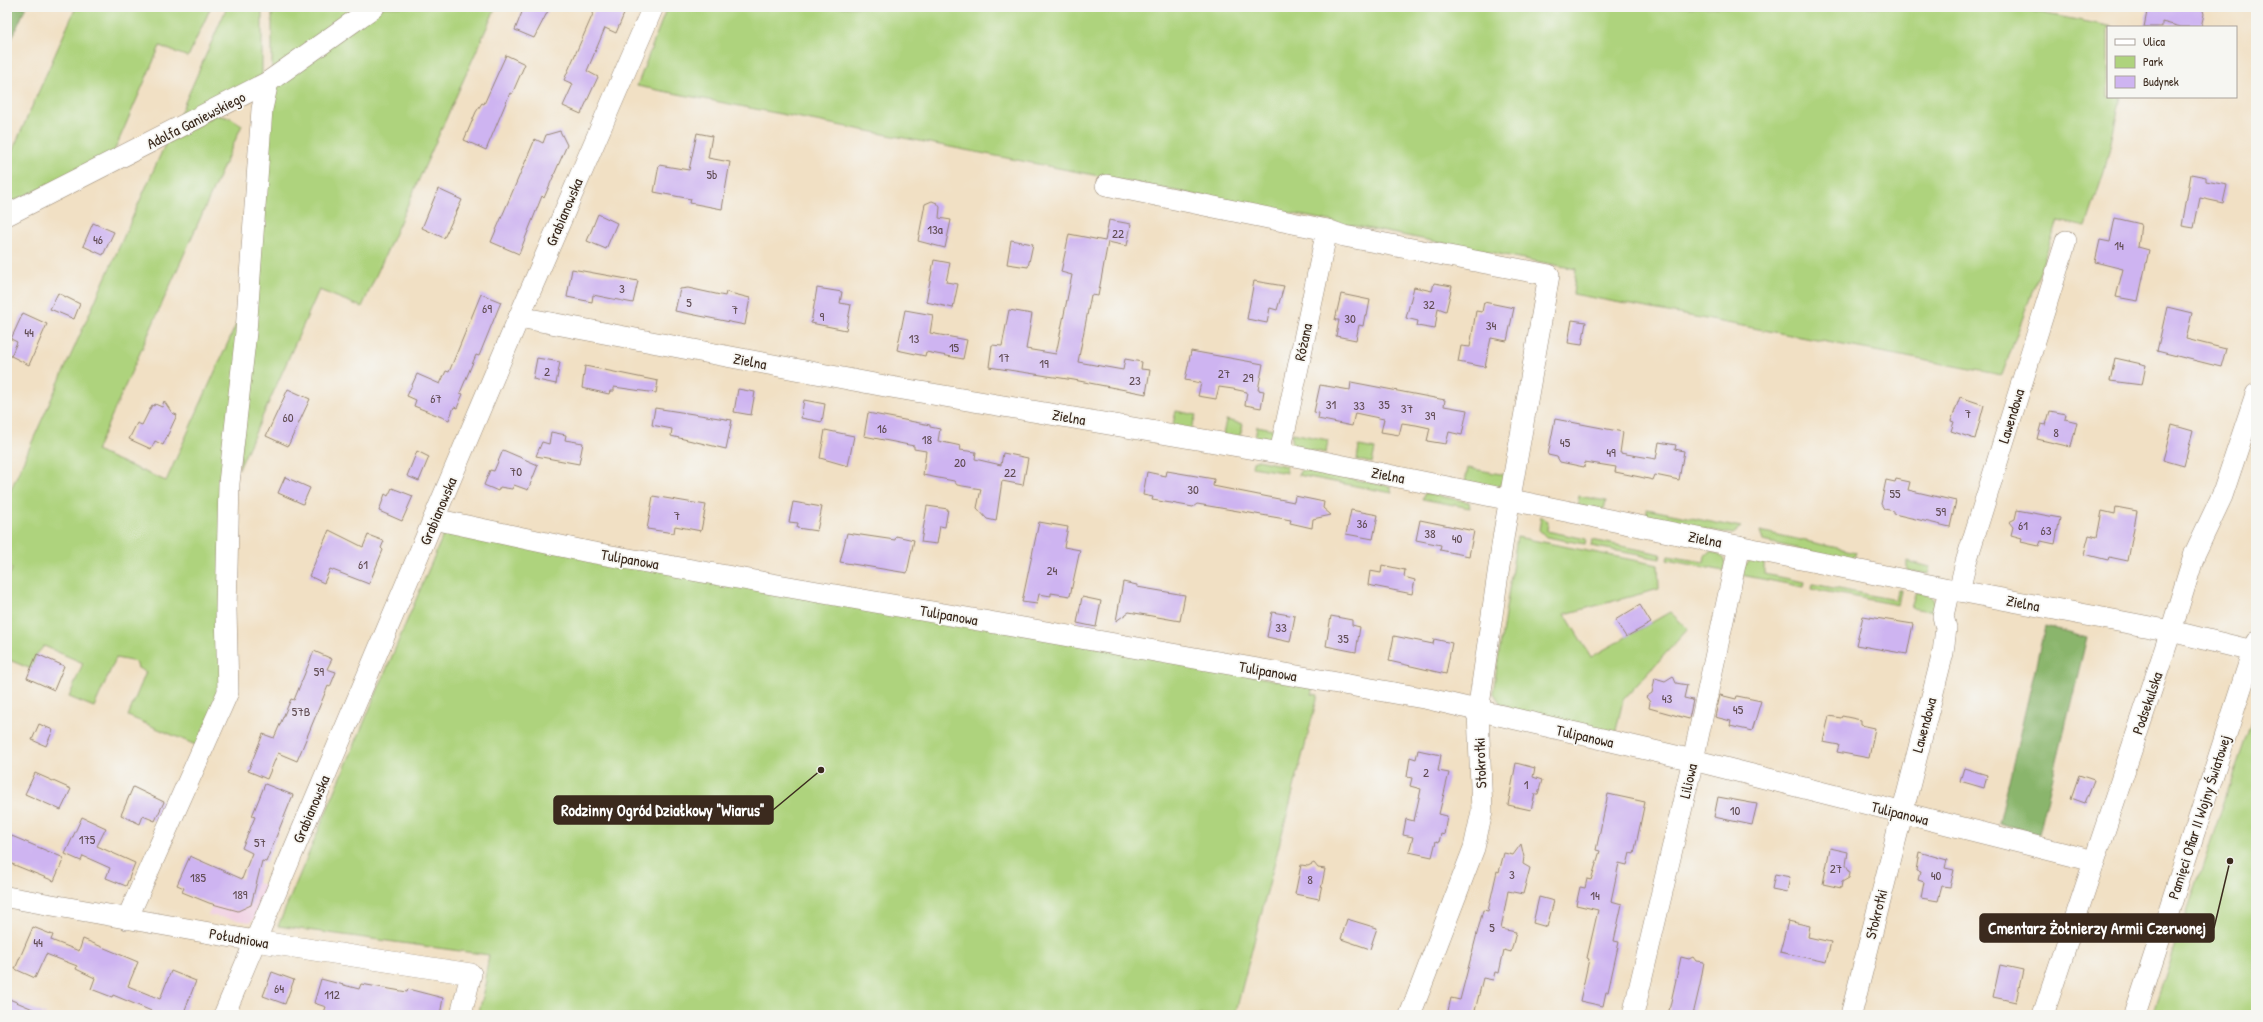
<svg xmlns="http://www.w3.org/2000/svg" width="2263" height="1022" viewBox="0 0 2263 1022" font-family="'Patrick Hand',sans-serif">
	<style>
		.built { fill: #f1d0e3 }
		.green { fill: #aed37d; stroke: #747e4e }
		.forest { fill: #8ab56c; stroke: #627045 }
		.building { fill: #ceb4f1 }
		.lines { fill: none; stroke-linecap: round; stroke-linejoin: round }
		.minor-casing { stroke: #968571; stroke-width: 22 }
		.minor { stroke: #fff; stroke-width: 21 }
		.labels { text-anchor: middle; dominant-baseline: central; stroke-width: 3.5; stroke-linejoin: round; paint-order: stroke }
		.number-label { font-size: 13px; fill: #604c53 }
		.street-label { font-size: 15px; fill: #3b2a1e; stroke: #f6f6f2 }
		.leader { fill: none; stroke: #3b2a1e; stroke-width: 1.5 }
		.callout-dot { fill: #3b2a1e; stroke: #f6f6f2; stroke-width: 1.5 }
		.callout { fill: #3b2a1e; stroke: #3b2a1e; stroke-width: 1.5 }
		.callout-label { font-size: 16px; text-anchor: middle; font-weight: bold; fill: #fff }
	</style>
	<rect width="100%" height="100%" fill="#f6f6f2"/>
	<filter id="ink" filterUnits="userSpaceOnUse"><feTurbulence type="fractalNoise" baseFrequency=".025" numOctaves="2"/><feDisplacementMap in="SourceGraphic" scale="8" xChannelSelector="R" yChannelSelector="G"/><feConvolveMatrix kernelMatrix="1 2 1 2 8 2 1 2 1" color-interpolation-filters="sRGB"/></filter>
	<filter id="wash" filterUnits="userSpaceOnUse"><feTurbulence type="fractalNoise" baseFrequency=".012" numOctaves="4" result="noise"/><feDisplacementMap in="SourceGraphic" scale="16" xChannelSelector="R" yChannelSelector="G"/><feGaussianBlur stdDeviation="0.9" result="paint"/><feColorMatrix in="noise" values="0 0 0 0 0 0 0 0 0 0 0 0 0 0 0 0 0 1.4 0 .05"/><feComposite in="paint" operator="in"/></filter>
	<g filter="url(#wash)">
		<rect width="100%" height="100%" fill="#f1e0c4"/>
		<!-- built -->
		<path class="built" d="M225 874 269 886 255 918 250 922 208 915Z"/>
		<!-- green -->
		<g class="green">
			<path d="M76 7H211L188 57 160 46 112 156 7 204 10 196 7 197V163Z"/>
			<path d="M227 7H262V77L175 125Z"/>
			<path d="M272 7H369L272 73Z"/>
			<path d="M381 7H496L362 307 319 290 239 469 272 88Z"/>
			<path d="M667 7H2010L2114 27H2108V97H2121L2105 169 2086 227 2058 221 2002 375 1573 294 1576 269 637 86Z"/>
			<path d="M216 115 231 118 242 125 96 451 166 481 243 309 222 692 198 746 128 716 146 672 138 668 136 662 116 658 94 707 69 697 83 663 44 646 37 654 31 669 7 659V579L12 569 7 566V498L167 140Z"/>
			<path d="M1176 411 1196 415 1191 430 1175 427 1173 424Z"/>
			<path d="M1226 420 1243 424 1239 439 1223 435Z"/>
			<path d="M1257 426 1278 430 1270 443 1255 440Z"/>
			<path d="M1292 433 1328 440 1326 453 1295 447 1292 443Z"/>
			<path d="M1359 446 1375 449 1372 463 1357 460Z"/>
			<path d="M1258 460 1286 466 1287 473 1252 467 1253 462Z"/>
			<path d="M1468 468 1506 475 1505 481 1496 488 1465 482Z"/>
			<path d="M1301 470 1390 486 1392 493 1298 475Z"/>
			<path d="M1425 493 1469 502 1470 508 1422 499Z"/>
			<path d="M1579 496 1606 501 1604 509 1578 506Z"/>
			<path d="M1647 509 1741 528 1733 534 1646 519Z"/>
			<path d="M1541 517 1548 521 1547 531 1586 539 1585 544 1546 537 1539 530Z"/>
			<path d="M447 526 1312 687V694L1318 695 1235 1015H478L487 981 485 979 489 955 278 926Z"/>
			<path d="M1760 531 1856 552 1853 561 1763 541Z"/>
			<path d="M1517 537 1658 565 1659 589 1565 614 1591 657 1670 612 1688 629 1623 700 1614 739 1507 710 1509 706 1501 704 1493 692Z"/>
			<path d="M1592 540 1661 554 1660 559 1591 546Z"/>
			<path d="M1712 551C1722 554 1727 561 1724 571L1667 560 1668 556 1704 562 1705 555Z"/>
			<path d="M1753 559 1761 560 1764 563V574L1805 582 1804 587 1741 575 1745 565Z"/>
			<path d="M1907 561 1930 567 1928 574 1907 571Z"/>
			<path d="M1813 584 1895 600 1897 590H1901L1898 605 1812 589Z"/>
			<path d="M1916 592 1931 596 1935 603 1936 612 1911 608Z"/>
			<path d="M2256 708V1015H2152Z"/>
		</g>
		<!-- forest -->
		<g class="forest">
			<path d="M7 7H26L7 49Z"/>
			<path d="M2045 626 2087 637 2039 834 1999 823Z"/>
		</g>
		<g id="blocks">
			<!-- building -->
			<g class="building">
				<path d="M524 7H550L534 38 515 30Z"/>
				<path d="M596 7H627L616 33 605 28 587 71 598 77 581 114 563 106 573 84 564 80Z"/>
				<path d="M2148 7H2202L2204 14 2201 27H2181L2162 22V27H2144Z"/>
				<path d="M506 55 525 64 512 94 510 93 486 150 464 140 476 112 482 103 484 104Z"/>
				<path d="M560 131 567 145 544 198 542 196 519 254 491 242 535 139 543 143 546 135Z"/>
				<path d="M697 133 712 136 708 158 730 162 722 209 690 203 691 199 654 192 659 165 689 170Z"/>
				<path d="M2191 174 2206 177V181L2227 185 2223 203 2200 198 2194 228 2182 226Z"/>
				<path d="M438 189 462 200 444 238 422 228Z"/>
				<path d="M932 201 937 203 940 207 939 218 951 220 945 248 918 241 925 204Z"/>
				<path d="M598 214 617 223 606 249 587 241Z"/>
				<path d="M2115 218 2141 224 2138 247 2149 250 2138 301 2116 297 2123 269 2095 262 2100 240 2110 242Z"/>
				<path d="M1109 220 1131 224 1127 246 1108 242 1098 296 1091 295 1078 362 1123 370 1125 359 1142 362 1141 369 1150 370 1146 394 1074 380 989 367 992 345 1002 346 1009 310 1032 314 1026 349 1056 354 1072 275 1061 272 1069 234 1105 241Z"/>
				<path d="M93 223 114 232 103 255 83 246Z"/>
				<path d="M1011 240 1033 244 1028 267 1007 264Z"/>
				<path d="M934 260 950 263 946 282 958 284 953 308 926 302Z"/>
				<path d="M572 269 638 281 633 303 593 295 592 302 567 297Z"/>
				<path d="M1254 281 1284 286 1277 310 1270 308 1267 323 1247 319Z"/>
				<path d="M1434 283 1452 286 1446 311 1438 308 1435 329 1417 326 1418 321 1406 318 1414 287 1432 291Z"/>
				<path d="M688 288 725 296 726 292 750 298 745 325 675 311 680 289Z"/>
				<path d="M817 288 842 292 840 303 851 305 846 330 811 323Z"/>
				<path d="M58 293 80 304 74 319 50 309Z"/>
				<path d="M481 294 501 302 479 356 476 355 460 393 463 394 457 408 454 407 449 420 414 406 416 400 407 396 417 374 440 384 446 371 449 372Z"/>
				<path d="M1341 294 1370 300 1367 316 1365 315 1363 326 1359 325 1356 340 1336 336 1339 320H1335Z"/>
				<path d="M1484 302 1514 308 1507 341 1491 338 1485 367 1458 362 1461 346 1470 347 1476 311 1482 312Z"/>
				<path d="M2167 307 2192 313 2186 339 2226 349 2221 367 2157 351Z"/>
				<path d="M905 310 933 315 930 333 967 340 963 359 926 352 925 356 897 350Z"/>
				<path d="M23 313 47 324 29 365 11 356 17 342 11 339Z"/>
				<path d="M1572 320 1586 322 1582 345 1568 343Z"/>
				<path d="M1191 351 1263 364 1258 390 1264 391 1261 408 1245 405 1247 392 1233 389 1219 387 1216 399 1198 396 1201 383 1185 380Z"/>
				<path d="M537 358 560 362 556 384 533 379Z"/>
				<path d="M2115 358 2146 365 2142 385 2110 381Z"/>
				<path d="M585 366 658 381 656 393 614 387V391H610L609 394 582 388Z"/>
				<path d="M1351 382 1445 400 1444 406 1467 410 1462 435 1449 432 1446 444 1427 441 1430 428 1416 425 1402 423 1399 435 1381 432 1384 419 1369 416 1355 413 1352 426 1318 419 1319 413 1314 412 1320 385 1350 390Z"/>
				<path d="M288 389 310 399 288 446 266 436Z"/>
				<path d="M738 389 755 392 751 415 734 412Z"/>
				<path d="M1960 397 1984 405 1975 439 1951 431 1954 422 1951 421Z"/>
				<path d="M804 400 825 404 822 422 801 418Z"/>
				<path d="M164 401 172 413 177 415 163 445 155 441 151 449 129 439 137 423 142 425 152 405 154 406 155 404 162 407Z"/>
				<path d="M655 408 732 420 726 449 671 436 672 429 652 425Z"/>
				<path d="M2050 411 2066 414 2065 419 2077 422 2071 447 2037 439 2041 424 2046 425Z"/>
				<path d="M868 413 930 425V427L940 429 938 441 961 446 960 450 976 452 975 459 1001 465 1003 453 1028 458 1023 485 1002 481 996 521 987 519 977 508 981 489 957 485 954 481 923 475 926 451 914 449V446L864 436Z"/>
				<path d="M1555 419 1623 432 1620 453 1656 459 1659 442 1676 445 1675 449 1684 451 1679 480 1655 475 1653 480 1640 477 1615 472 1616 467 1585 462 1584 467 1560 462 1557 457 1548 455Z"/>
				<path d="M2172 425 2193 431 2184 466 2163 460Z"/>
				<path d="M825 430 854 436 848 466 820 458Z"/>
				<path d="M551 432 566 435 565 440 583 443 579 464 536 456 542 442 549 444Z"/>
				<path d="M503 450 538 465 528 490 514 485 512 489 500 487 498 491 484 485 490 470 494 471Z"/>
				<path d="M417 451 429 457 419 481 407 476Z"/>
				<path d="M1167 471 1214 479 1213 486 1294 502 1295 496 1324 502 1323 508 1331 515 1313 519 1312 528 1290 523 1291 520 1197 504 1193 507 1171 503 1152 500 1153 497 1143 495 1147 472 1166 476Z"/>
				<path d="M285 477 310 488 303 504 278 493Z"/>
				<path d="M1896 479 1910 482 1908 490 1956 501 1950 527 1894 514V511L1884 509 1881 504 1886 480 1895 482Z"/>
				<path d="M392 488 413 496 402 521 379 511 385 494 388 496Z"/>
				<path d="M653 496 706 505 701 531 675 526 674 533 647 529Z"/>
				<path d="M793 502 822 507 817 531 797 528 798 523 789 522Z"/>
				<path d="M927 506 948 509 945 527 940 526 937 544 921 542Z"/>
				<path d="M2116 507 2137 511 2128 561 2109 557 2108 560 2084 554 2089 535 2097 537 2102 511 2115 514Z"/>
				<path d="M1351 510 1378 515 1373 539 1346 534Z"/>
				<path d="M2017 510 2060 518 2055 544 2041 541 2039 546 2021 542 2022 538 2011 535 2013 527 2009 522 2015 519Z"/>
				<path d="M1420 520 1474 531 1469 556 1440 550 1441 545 1416 540Z"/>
				<path d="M1039 522 1068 527 1064 547 1080 550 1070 596 1051 593V596L1039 594 1037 604 1022 602Z"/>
				<path d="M329 530 363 547 368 535 384 541 381 548 383 550 369 584 330 569 324 583 309 576Z"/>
				<path d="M847 533 895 540 896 536 914 540 907 573 840 562Z"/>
				<path d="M1382 565 1405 570 1404 577 1415 580 1412 594 1368 585 1370 571 1381 573Z"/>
				<path d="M1123 582 1137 585V587L1185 595 1180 621 1129 612 1116 621Z"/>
				<path d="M1082 597 1101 601 1096 627 1077 623Z"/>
				<path d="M1640 605 1651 623 1626 637 1615 620Z"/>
				<path d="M1272 612 1295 616 1290 642 1267 637Z"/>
				<path d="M1331 616 1352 620V625L1360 627 1356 652 1326 646Z"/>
				<path d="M1863 616 1913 624 1907 654 1856 645Z"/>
				<path d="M1394 636 1433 644 1434 639 1452 643 1446 674 1389 661Z"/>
				<path d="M314 651 332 659 327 669 336 672 330 687 328 686 297 761 278 753 267 779 248 771 263 734 274 738 291 699 294 700Z"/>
				<path d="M37 654 64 666 54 690 27 678Z"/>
				<path d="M1673 676 1676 683 1687 685 1684 698 1693 700 1689 719 1649 708 1650 702 1646 697 1652 693 1655 678 1665 681Z"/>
				<path d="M1720 695 1736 699 1737 696 1761 701 1752 731 1730 726 1731 721 1715 717Z"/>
				<path d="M1829 716 1841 718 1842 716 1861 720V725L1875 728 1869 758 1837 752 1839 745 1823 742Z"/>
				<path d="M39 724 53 730 46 746 32 740Z"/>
				<path d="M1418 750 1441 755 1438 771 1449 773 1439 814 1447 816 1444 835 1441 834 1439 842 1436 841 1432 857 1409 852 1413 837 1403 835 1406 819 1414 821 1421 789 1410 786 1412 778 1407 777 1410 757 1416 759Z"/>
				<path d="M1516 763 1535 768 1533 777 1542 780 1538 794H1535L1531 810 1508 805Z"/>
				<path d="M1964 768 1987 775 1984 788 1960 781Z"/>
				<path d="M35 773 71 789 61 810 25 794Z"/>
				<path d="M2079 775 2094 780 2085 803 2071 798Z"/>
				<path d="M265 784 293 795 266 862 262 861 251 905 238 911 209 903 182 892 184 888 177 885 190 856 242 879 252 853 242 848 255 817 252 816Z"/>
				<path d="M133 787 164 802 155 821 143 816 140 824 121 815Z"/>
				<path d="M1608 794 1645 802 1634 854 1630 853 1627 865 1619 863 1611 901 1622 904 1614 941 1619 942 1608 992H1606L1603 1006 1580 1001 1589 959 1587 958 1598 910 1576 905 1580 887 1585 888 1587 879 1591 880 1600 851 1596 850Z"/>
				<path d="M1718 797 1757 804 1752 825 1714 817Z"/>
				<path d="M82 817 106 828 97 846 135 863 126 886 106 878 110 868 83 856 81 861 65 854Z"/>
				<path d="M7 834 64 858 54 881 7 862Z"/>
				<path d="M1521 844 1524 857 1523 864 1530 868 1523 894 1508 891 1501 929 1516 932 1511 952 1504 950 1499 973 1495 972 1493 980 1483 978 1474 1015H1447L1451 998 1460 1000 1483 910 1488 911 1497 871 1499 872 1504 853 1513 855Z"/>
				<path d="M1830 848 1848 852 1846 865 1850 872 1849 878 1842 882 1841 888 1823 884Z"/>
				<path d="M1919 852 1947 860 1945 868 1954 870 1950 887 1942 886 1938 901 1921 898 1924 882 1918 880 1920 872 1916 871Z"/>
				<path d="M1314 863 1318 868 1325 869 1319 899 1295 894 1301 865 1308 866Z"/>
				<path d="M1775 874 1790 877 1787 892 1772 889Z"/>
				<path d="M1539 897 1554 901 1547 927 1533 923Z"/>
				<path d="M1347 919 1377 928 1370 949 1341 939Z"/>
				<path d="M1788 921 1810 926 1808 937 1831 942 1826 962 1780 952Z"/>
				<path d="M33 927 53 935 51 940 79 951 83 939 138 962 128 986 160 999 171 971 196 981 183 1015H161L113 995 112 997 91 989 95 978 76 969 77 966 46 954 35 978 15 969Z"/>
				<path d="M1681 957 1689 959 1693 957 1696 961 1704 962 1700 985 1693 1015H1668Z"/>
				<path d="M2000 965 2023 970 2016 1002 1993 997Z"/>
				<path d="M272 972 294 980 285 1004 263 996Z"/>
				<path d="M321 979 359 989 361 984 407 992 408 989 443 998 440 1015H323L326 1007 314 1003Z"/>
				<path d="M7 998 47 1015H7Z"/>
			</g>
		</g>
	</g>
	<g filter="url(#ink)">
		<use href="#blocks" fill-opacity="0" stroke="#968571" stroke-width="1"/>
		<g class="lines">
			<!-- minor casing -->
			<g class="minor-casing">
				<g id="minor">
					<path d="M1106 185 1327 230 1344 236 1549 275 1504 532 1478 712 1482 811 1474 848 1410 1015"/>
					<path d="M7 215 268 82 374 7"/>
					<path d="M519 317 885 386 1280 453 1949 589 2171 631 2253 651"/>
					<path d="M1280 453 1327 230"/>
					<path d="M434 519 589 552 1429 699 1693 760 2094 861"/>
					<path d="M1959 591 1966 562 2066 241"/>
					<path d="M7 897 255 941 471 974 461 1015"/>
					<path d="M127 919 228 692 226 610 229 483 246 332 262 109 268 82"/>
					<path d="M224 1015 519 317 653 7"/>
					<path d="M1633 1015 1693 760 1739 546"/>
					<path d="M1851 1015 1943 653 1946 628 1943 616 1949 589"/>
					<path d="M2043 1015 2171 631 2195 553 2222 496 2256 394"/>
					<path d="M2135 1015 2256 642"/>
				</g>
			</g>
			<!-- minor -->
			<use href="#minor" class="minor"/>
		</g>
	</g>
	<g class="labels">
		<!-- number labels -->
		<g class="number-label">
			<text x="712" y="174">5b</text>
			<text x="935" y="229">13a</text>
			<text x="1118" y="233">22</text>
			<text x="98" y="239">46</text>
			<text x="2119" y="245">14</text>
			<text x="622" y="288">3</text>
			<text x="689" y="302">5</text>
			<text x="1429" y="304">32</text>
			<text x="487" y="308">69</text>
			<text x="735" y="309">7</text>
			<text x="822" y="316">9</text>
			<text x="1350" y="318">30</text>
			<text x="1491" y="325">34</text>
			<text x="29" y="332">44</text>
			<text x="914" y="338">13</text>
			<text x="954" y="347">15</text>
			<text x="1004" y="357">17</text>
			<text x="1044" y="363">19</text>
			<text x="547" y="371">2</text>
			<text x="1224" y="373">27</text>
			<text x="1248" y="377">29</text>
			<text x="1135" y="380">23</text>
			<text x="436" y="398">67</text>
			<text x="1331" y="404">31</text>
			<text x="1384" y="404">35</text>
			<text x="1359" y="405">33</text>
			<text x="1407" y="408">37</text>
			<text x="1968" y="413">7</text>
			<text x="1430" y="415">39</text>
			<text x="288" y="417">60</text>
			<text x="882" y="428">16</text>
			<text x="2056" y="432">8</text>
			<text x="927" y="439">18</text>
			<text x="1565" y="442">45</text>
			<text x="1611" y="452">49</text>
			<text x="960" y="462">20</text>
			<text x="516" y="471">70</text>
			<text x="1010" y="472">22</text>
			<text x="1193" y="489">30</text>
			<text x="1895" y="493">55</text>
			<text x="1941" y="511">59</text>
			<text x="677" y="515">7</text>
			<text x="1362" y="523">36</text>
			<text x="2023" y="525">61</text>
			<text x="2046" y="530">63</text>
			<text x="1430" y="533">38</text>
			<text x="1457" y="538">40</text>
			<text x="363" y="564">61</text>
			<text x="1052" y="570">24</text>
			<text x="1281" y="627">33</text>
			<text x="1343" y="638">35</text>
			<text x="319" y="671">59</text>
			<text x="1667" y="698">43</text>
			<text x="1738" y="709">45</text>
			<text x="301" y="711">57B</text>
			<text x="1426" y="772">2</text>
			<text x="1526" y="784">1</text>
			<text x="1735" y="810">10</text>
			<text x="87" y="839">175</text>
			<text x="260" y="842">57</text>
			<text x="1836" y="868">27</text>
			<text x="1512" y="874">3</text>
			<text x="1936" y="875">40</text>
			<text x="198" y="877">185</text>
			<text x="1310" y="879">8</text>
			<text x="240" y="894">189</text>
			<text x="1595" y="895">14</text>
			<text x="1492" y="927">5</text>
			<text x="38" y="942">44</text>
			<text x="279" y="988">64</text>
			<text x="332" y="994">112</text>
		</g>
		<!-- street labels -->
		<g class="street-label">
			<text transform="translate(196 120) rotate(-27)">Adolfa Ganiewskiego</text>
			<text transform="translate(564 212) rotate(-67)">Grabianowska</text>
			<text transform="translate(1303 342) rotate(-78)">Różana</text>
			<text transform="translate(750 361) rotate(11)">Zielna</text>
			<text transform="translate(2011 416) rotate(-73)">Lawendowa</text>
			<text transform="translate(1069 417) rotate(10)">Zielna</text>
			<text transform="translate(1388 475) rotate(11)">Zielna</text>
			<text transform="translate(438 511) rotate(-67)">Grabianowska</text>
			<text transform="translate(1705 539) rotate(11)">Zielna</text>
			<text transform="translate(630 559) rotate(10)">Tulipanowa</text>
			<text transform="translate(2023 603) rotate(11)">Zielna</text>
			<text transform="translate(949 615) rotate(10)">Tulipanowa</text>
			<text transform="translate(1268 671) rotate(10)">Tulipanowa</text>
			<text transform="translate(2147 703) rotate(-71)">Podsekulska</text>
			<text transform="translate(1924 725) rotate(-75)">Lawendowa</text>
			<text transform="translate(1585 736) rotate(13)">Tulipanowa</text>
			<text transform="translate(1480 763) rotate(-92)">Stokrotki</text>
			<text transform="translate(1688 781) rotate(-77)">Liliowa</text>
			<text transform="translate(311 809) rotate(-67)">Grabianowska</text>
			<text transform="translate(1900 813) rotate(14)">Tulipanowa</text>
			<text transform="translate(2199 817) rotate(-72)">Pamięci Ofiar II Wojny Światowej</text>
			<text transform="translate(1876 914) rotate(-76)">Stokrotki</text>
			<text transform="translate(239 938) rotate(10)">Południowa</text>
		</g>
	</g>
	<!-- callouts -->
	<path class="leader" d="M821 770L773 810M2230 861L2214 928"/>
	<g class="callout-dot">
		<circle cx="821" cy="770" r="4"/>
		<circle cx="2230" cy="861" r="4"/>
	</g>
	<g class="callout">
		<rect x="554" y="796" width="219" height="28" rx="4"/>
		<rect x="1980" y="914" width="234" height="28" rx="4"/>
	</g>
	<g class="callout-label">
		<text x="663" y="816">Rodzinny Ogród Działkowy "Wiarus"</text>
		<text x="2097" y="934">Cmentarz Żołnierzy Armii Czerwonej</text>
	</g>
	<!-- margin -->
	<rect width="2263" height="1022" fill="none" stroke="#f6f6f2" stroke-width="24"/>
	<!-- legend -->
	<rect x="2107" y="26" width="130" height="72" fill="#f6f6f2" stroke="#aba49d"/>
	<rect x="2115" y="39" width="20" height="6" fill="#ffffff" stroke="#aba49d"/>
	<text x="2143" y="46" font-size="12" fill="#3b2a1e">Ulica</text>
	<rect x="2115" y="56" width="20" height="12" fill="#aed37d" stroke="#aba49d"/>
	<text x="2143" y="66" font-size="12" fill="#3b2a1e">Park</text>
	<rect x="2115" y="76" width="20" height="12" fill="#ceb4f1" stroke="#aba49d"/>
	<text x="2143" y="86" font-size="12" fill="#3b2a1e">Budynek</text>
</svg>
